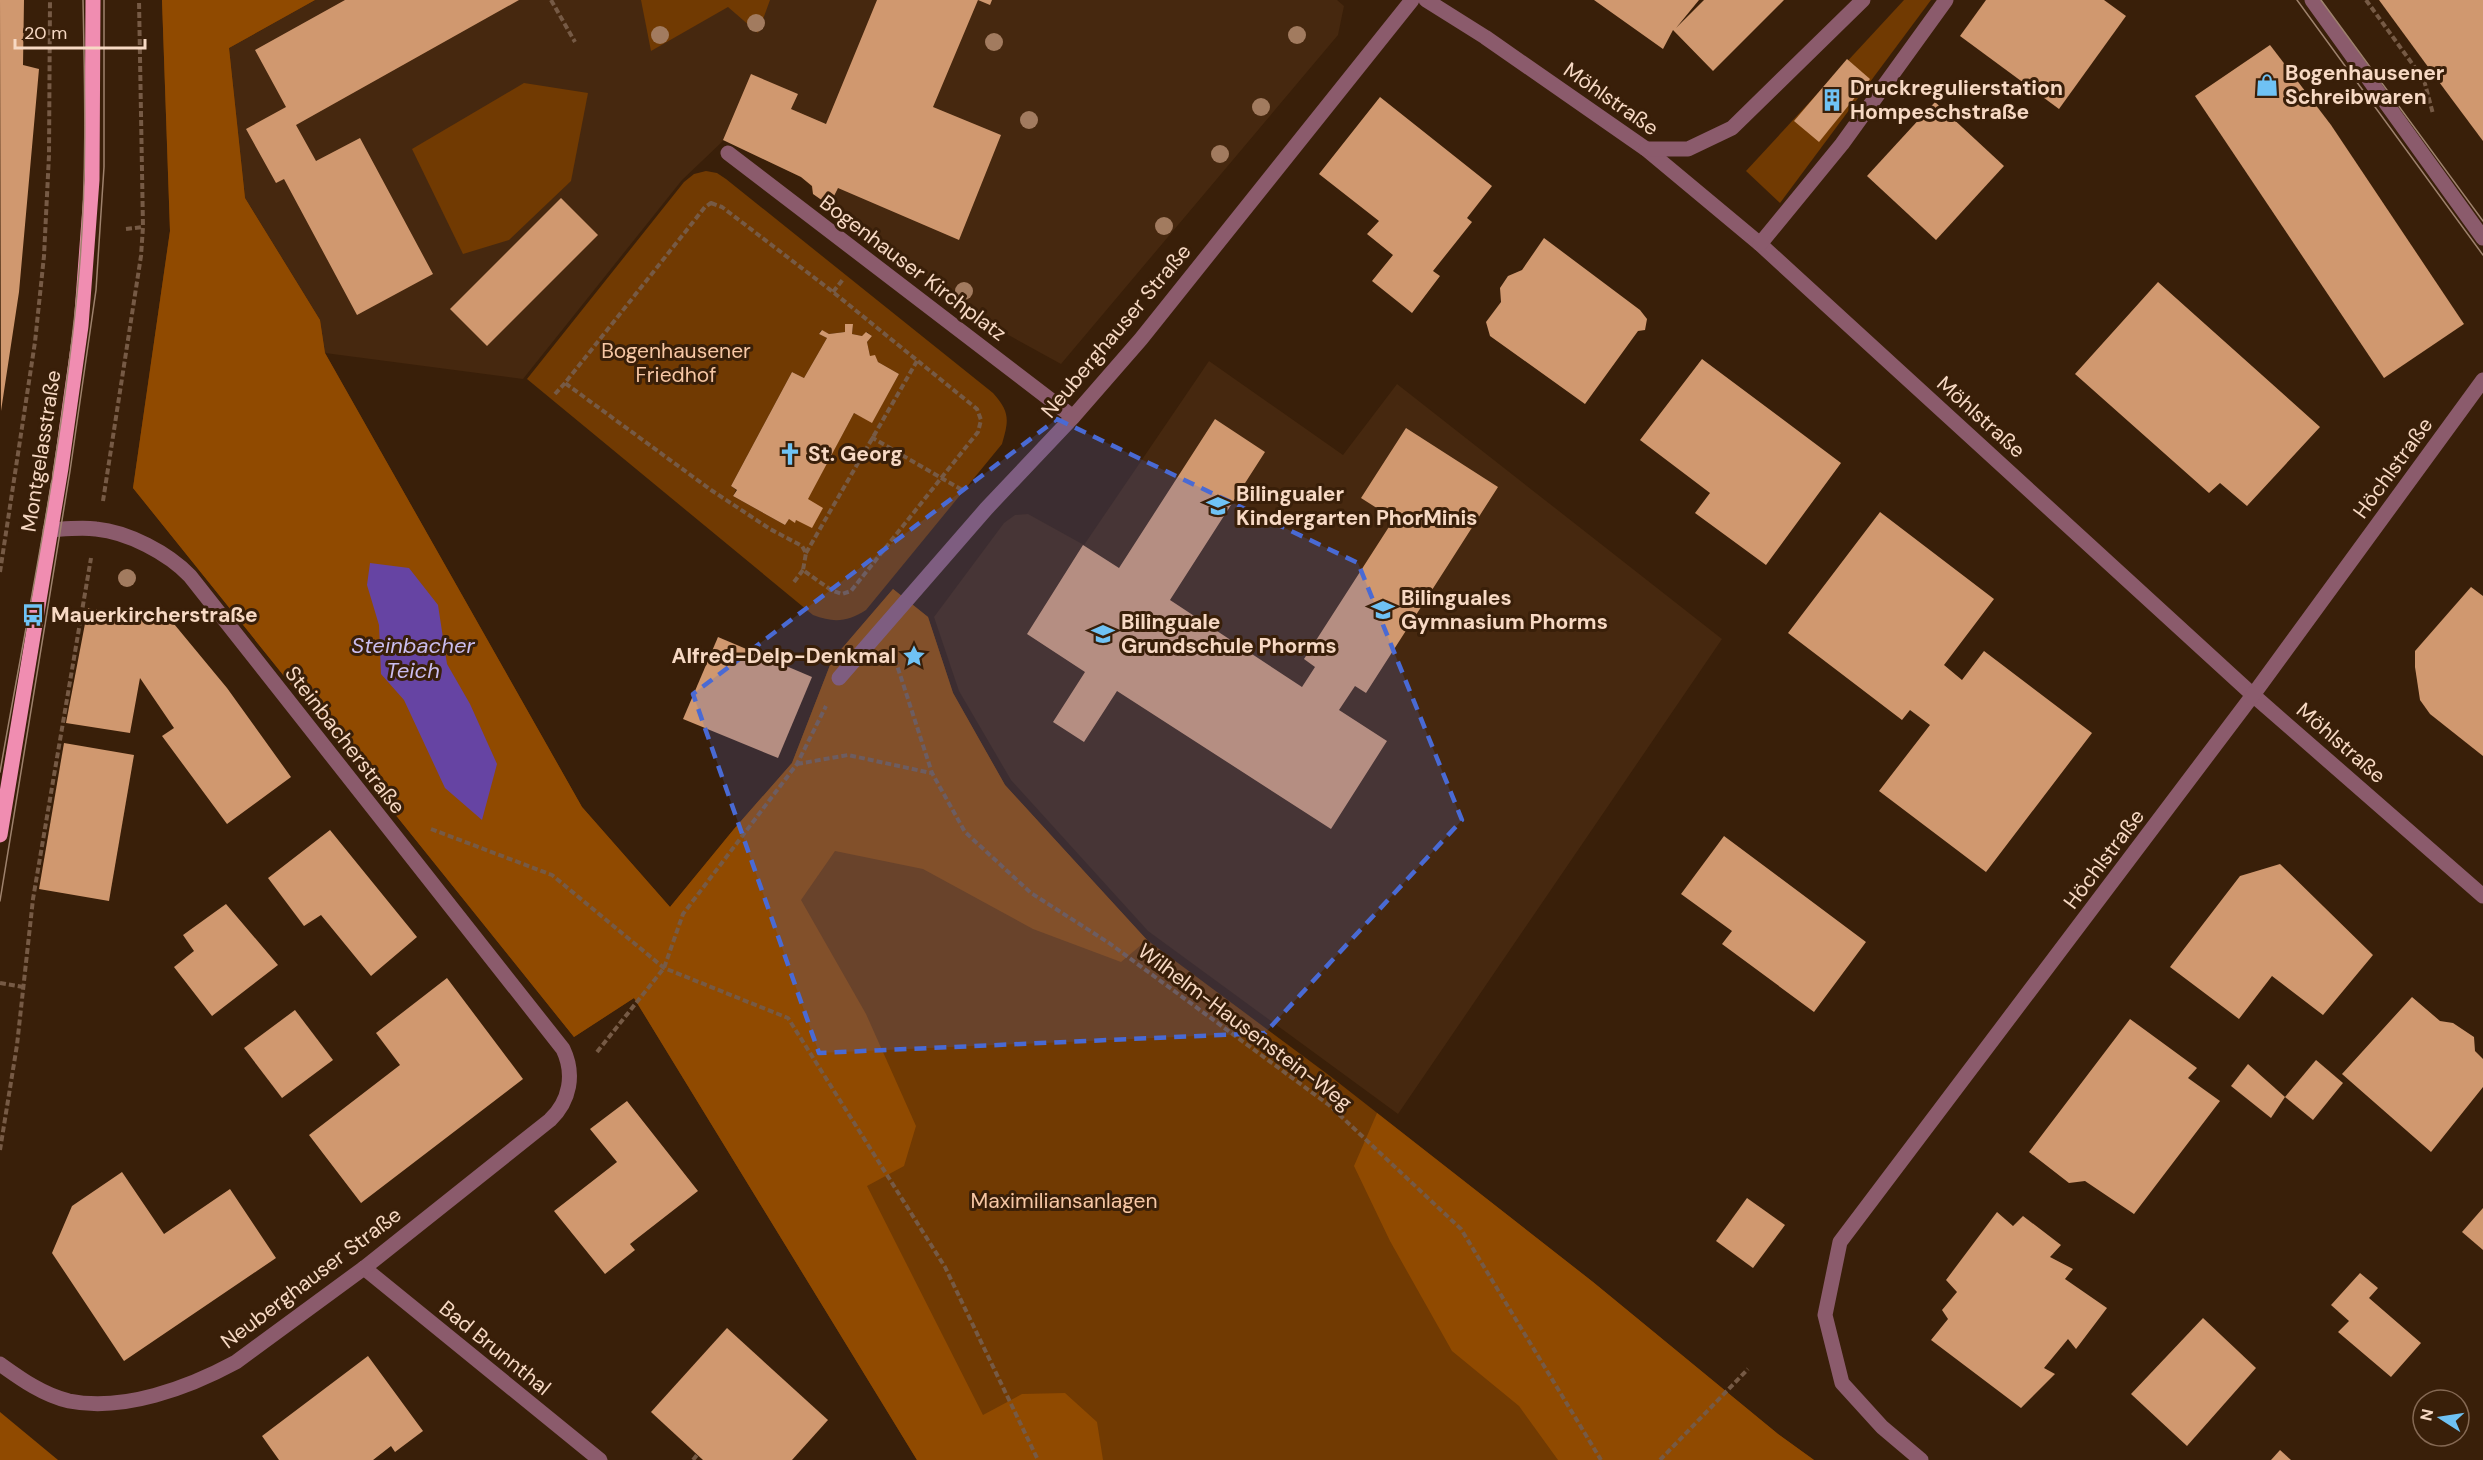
<svg xmlns="http://www.w3.org/2000/svg" width="2483" height="1460" viewBox="0 0 2483 1460" font-family="'DM Sans',sans-serif">
	<style>
		.built { fill: #46280f }
		.green { fill: #713a02; fill-rule: evenodd }
		.forest { fill: #904a00 }
		.water { fill: #6644a3 }
		.building { fill: #d0986f }
		.lines { fill: none; stroke-linecap: round; stroke-linejoin: round }
		.path { stroke: #765a45; stroke-width: 4; stroke-dasharray: 6 3; stroke-linecap: butt }
		.minor { stroke: #8b5b6c; stroke-width: 15 }
		.major { stroke: #f08db1; stroke-width: 15 }
		.tram { stroke: #9e826d; stroke-width: 1.5 }
		.tree { fill: #a27b5f }
		.marked { fill: #496ad4; fill-opacity: 0.2; stroke: #496ad4; stroke-width: 4.5; stroke-dasharray: 12 8; stroke-linejoin: round }
		.labels { text-anchor: middle; dominant-baseline: central; stroke-width: 6; stroke-linejoin: round; paint-order: stroke }
		.poi-label { font-size: 21px; font-weight: bold; fill: #f7d9c4; stroke: #391f09; text-anchor: start }
		.street-label { font-size: 21px; fill: #f7d9c4; stroke: #391f09 }
		.park-label { font-size: 21px; fill: #f7c7a5; stroke: #391f09 }
		.water-label { font-size: 22px; font-style: italic; fill: #cabdef; stroke: #391f09 }
	</style>
	<rect width="100%" height="100%" fill="#391f09"/>
	<!-- built -->
	<g class="built">
		<path d="M315 0H1337L1344 6 1338 35 1061 364 992 326 877 238 813 194 811 186 801 177 724 140 682 180 523 379 325 353 320 320 245 198 229 48Z"/>
		<path d="M1209 361 1343 455 1397 384 1722 639 1398 1114 1148 931 1011 780 959 691 934 617 1004 523 1015 515 1028 514 1084 545Z"/>
	</g>
	<!-- green -->
	<g class="green">
		<path d="M162 0H315L229 48 245 198 320 320 325 353 582 807 670 907 734 829 792 763 832 660 893 589 928 617 953 693 1005 785 1147 940 1330 1076 1593 1282 1778 1434 1814 1460H917L634 998 574 1037 133 488 170 231Z"/>
		<path d="M641 0H770L758 33 728 7 651 51Z"/>
		<path d="M1904 0H1931L1780 203 1746 171Z"/>
		<path d="M524 83 588 93 571 181 509 240 463 254 412 149Z"/>
		<path d="M706 171 717 173 726 179 993 393C1010 412 1009 420 1002 444L866 610C847 622 834 623 813 615L527 379 684 182 694 174ZM845 324H853L852 334 862 336 867 332 872 336 867 342 870 356H875L878 362 899 374 872 422 854 413 795 522 789 519 785 525 733 496 736 490 731 486 792 372 804 378 827 338 819 334 821 330 829 334 845 332Z"/>
	</g>
	<!-- forest -->
	<g class="forest">
		<path d="M162 0H315L229 48 245 198 320 320 325 353 582 807 670 907 734 829 792 763 832 660 893 589 928 617 953 693 1005 785 1147 940 1121 962 1033 929 923 869 835 851 801 900 866 1014 916 1126 904 1166 867 1186 983 1415 1022 1394 1065 1393 1097 1422 1103 1460H917L634 998 574 1037 133 488 170 231Z"/>
		<path d="M1377 1113 1593 1282 1778 1434 1814 1460H1558L1519 1406 1452 1351 1390 1241 1354 1166Z"/>
		<path d="M0 1412 58 1460H0Z"/>
	</g>
	<!-- water -->
	<path class="water" d="M370 563 409 568 438 605 447 664 470 704 497 764 482 820 445 788 404 700 381 674 379 625 367 585Z"/>
	<!-- building -->
	<g class="building">
		<path d="M0 0H24L23 65 39 69 19 292 1 411Z"/>
		<path d="M345 0H519L296 125 316 161 360 138 433 274 357 315 284 179 276 183 246 129 286 107 255 50Z"/>
		<path d="M877 0H992L990 5 978 0 933 107 1001 135 959 240 838 188 833 198 823 201 813 194 812 186 801 177 723 140 751 74 798 94 791 109 826 124Z"/>
		<path d="M1594 0H1699L1676 28 1704 0H1784L1713 71 1673 30 1663 49Z"/>
		<path d="M1986 0H2104L2126 16 2059 109 1960 36Z"/>
		<path d="M2379 0H2483V141L2445 90Z"/>
		<path d="M2270 45 2331 125 2464 324 2384 378 2195 96Z"/>
		<path d="M1847 59 1870 79 1819 142 1794 121Z"/>
		<path d="M1380 97 1492 186 1467 218 1472 222 1433 271 1440 276 1412 313 1372 281 1393 255 1367 234 1379 221 1319 174Z"/>
		<path d="M1935 102 2004 166 1936 240 1867 176Z"/>
		<path d="M561 198 598 235 487 346 450 309Z"/>
		<path d="M1544 238 1640 310 1647 319 1645 330 1638 331 1585 404 1490 336 1486 322 1501 302 1500 288 1508 276 1522 270Z"/>
		<path d="M2158 282 2320 427 2247 506 2220 483 2209 493 2075 374Z"/>
		<path d="M845 324H853L852 334 862 336 866 332 872 336 867 342 870 356 875 355 878 362 899 374 872 423 854 413 808 499 823 508 812 528 796 520 795 523 789 519 785 525 733 496 737 490 731 486 792 372 804 378 827 338 819 334 822 330 829 334 845 332Z"/>
		<path d="M1702 359 1841 463 1766 565 1695 513 1710 493 1640 440Z"/>
		<path d="M1215 419 1265 452 1170 600 1302 687 1315 667 1304 659 1394 519 1361 498 1406 428 1498 487 1366 693 1355 686 1339 710 1387 741 1331 829 1117 691 1084 742 1053 722 1085 672 1027 634 1083 545 1119 568Z"/>
		<path d="M1880 512 1994 599 1944 665 1962 680 1984 651 2092 733 1986 872 1879 791 1930 725 1910 710 1902 720 1788 633Z"/>
		<path d="M2471 587 2483 596V756L2430 714 2420 700 2415 667V651Z"/>
		<path d="M160 607 227 688 291 777 227 824 162 736 174 728 140 678 130 733 66 723 88 608 144 618Z"/>
		<path d="M718 637 812 677 778 758 683 719Z"/>
		<path d="M64 743 134 755 109 901 39 889Z"/>
		<path d="M330 830 417 937 371 976 321 915 304 926 268 878Z"/>
		<path d="M1724 836 1866 942 1814 1012 1722 944 1732 931 1681 894Z"/>
		<path d="M2280 864 2373 955 2323 1015 2272 976 2239 1019 2170 967 2240 876Z"/>
		<path d="M226 904 278 965 212 1016 174 967 194 951 183 935Z"/>
		<path d="M447 978 523 1079 361 1203 309 1135 400 1065 376 1033Z"/>
		<path d="M2412 997 2440 1021 2453 1023 2474 1037 2475 1051 2483 1059V1087L2431 1152 2342 1074Z"/>
		<path d="M295 1010 333 1060 282 1098 244 1048Z"/>
		<path d="M2130 1019 2197 1068 2188 1078 2220 1101 2134 1214 2085 1181 2069 1183 2029 1152Z"/>
		<path d="M2316 1060 2343 1083 2313 1120 2285 1097Z"/>
		<path d="M2248 1064 2285 1097 2271 1118 2231 1086Z"/>
		<path d="M627 1101 698 1191 630 1244 635 1250 605 1274 554 1211 617 1162 590 1129Z"/>
		<path d="M122 1172 164 1234 230 1189 276 1258 124 1361 52 1253 72 1206Z"/>
		<path d="M1747 1198 1785 1225 1753 1268 1716 1241Z"/>
		<path d="M2483 1208V1250L2462 1232Z"/>
		<path d="M1997 1212 2013 1226 2023 1216 2061 1245 2050 1257 2073 1269 2065 1279 2107 1308 2076 1349 2068 1339 2044 1368 2055 1374 2021 1408 1931 1340 1948 1319 1942 1310 1957 1292 1946 1280Z"/>
		<path d="M2360 1273 2378 1288 2369 1298 2421 1343 2391 1377 2338 1332 2349 1321 2331 1305Z"/>
		<path d="M2203 1318 2256 1368 2187 1446 2131 1394Z"/>
		<path d="M727 1328 828 1420 792 1460H703L651 1412Z"/>
		<path d="M368 1356 423 1431 395 1452 391 1446 373 1460H279L262 1436Z"/>
		<path d="M2280 1450 2291 1460H2271Z"/>
	</g>
	<g class="lines">
		<!-- path -->
		<g class="path">
			<path d="M551 0 575 42"/>
			<path d="M2366 0 2424 80 2433 114"/>
			<path d="M711 203 722 207 833 292 977 409 981 420 978 432 851 591 842 594 831 590 803 570 806 553 802 546 770 529 711 490 565 383 705 207Z"/>
			<path d="M126 229 143 227"/>
			<path d="M833 292 844 278"/>
			<path d="M555 394 565 383"/>
			<path d="M871 437 962 490"/>
			<path d="M103 501 141 256 143 227 139 0"/>
			<path d="M806 553 917 361"/>
			<path d="M0 572 35 342 44 256 49 155 50 0"/>
			<path d="M794 582 803 570"/>
			<path d="M895 659 932 773 965 832 1031 893 1109 943 1329 1105 1461 1229 1601 1460"/>
			<path d="M797 764 848 755 931 773"/>
			<path d="M431 829 552 875 664 968 788 1018 945 1267 1038 1460"/>
			<path d="M0 983 23 987"/>
			<path d="M597 1052 664 968 683 914 797 764 826 706"/>
			<path d="M0 1150 17 1045 33 899 91 558"/>
			<path d="M693 1460 697 1455"/>
			<path d="M1660 1460 1748 1369"/>
		</g>
		<!-- minor -->
		<g class="minor">
			<path d="M1426 0 1485 37 1646 149 1760 244 2253 695 2483 896"/>
			<path d="M2312 0 2483 238"/>
			<path d="M1646 149H1688L1732 128 1863 0"/>
			<path d="M728 153 1073 417"/>
			<path d="M1760 244 1842 144 1946 0"/>
			<path d="M839 678 986 509 1073 417 1141 339 1412 0"/>
			<path d="M364 1268 600 1460"/>
			<path d="M0 1364C21 1379 43 1395 69 1401 123 1412 188 1388 236 1362L364 1268 550 1120C570 1101 575 1074 563 1049L190 576C168 553 128 532 96 529 81 527 65 529 50 530"/>
			<path d="M1921 1460 1882 1427 1842 1383 1825 1315 1840 1242 2253 695 2483 380"/>
		</g>
		<!-- major -->
		<path class="major" d="M0 835 61 468 81 326 92 180 93 0"/>
		<!-- tram -->
		<g class="tram">
			<path d="M2297 0 2483 255"/>
			<path d="M2321 0 2483 221"/>
			<path d="M0 772C29 606 64 440 79 273 87 182 85 91 83 0"/>
			<path d="M0 901 70 471 96 290 104 167V0"/>
		</g>
	</g>
	<!-- trees -->
	<g class="tree">
		<circle cx="756" cy="23" r="9"/>
		<circle cx="660" cy="35" r="9"/>
		<circle cx="1297" cy="35" r="9"/>
		<circle cx="994" cy="42" r="9"/>
		<circle cx="1261" cy="107" r="9"/>
		<circle cx="1029" cy="120" r="9"/>
		<circle cx="1220" cy="154" r="9"/>
		<circle cx="1164" cy="226" r="9"/>
		<circle cx="964" cy="291" r="9"/>
		<circle cx="127" cy="578" r="9"/>
	</g>
	<!-- marked area -->
	<path class="marked" d="M1057 419 1358 563 1462 820 1265 1033 819 1053 693 694Z"/>
	<!-- icons -->
	<defs>
		<g id="shop-bare" transform="scale(1.8)"><path d="M-5-2.5h2.3a2.7 3.5 0 0 1 5.4 0H5L5.5 6h-11ZM-1.5-2.5h3a1.5 2.3 0 0 0-3 0Z" fill="#6fc2f4" stroke="#391f09" stroke-width="2.5" paint-order="stroke"/></g>
		<g id="building-bare" transform="scale(1.8)"><path d="M-4-6H4V6H1V3H-1V6H-4ZM-2.5-4.3h1.7v1.8h-1.7ZM.8-4.3h1.7v1.8H.8ZM-2.5-1h1.7V.8h-1.7ZM.8-1h1.7V.8H.8Z" fill="#6fc2f4" stroke="#391f09" stroke-width="2.5" paint-order="stroke"/></g>
		<g id="church-bare" transform="scale(1.8)"><path d="M-1.2-6h2.4v3.5h3.3v2.4h-3.3V6h-2.4V-.1h-3.3v-2.4h3.3Z" fill="#6fc2f4" stroke="#391f09" stroke-width="2.5" paint-order="stroke"/></g>
		<g id="school-bare" transform="scale(1.8)"><path d="M0-5L7-2L0 1L-7-2ZM-4 1L0 2.5L4 1V4Q0 6-4 4Z" fill="#6fc2f4" stroke="#391f09" stroke-width="2.5" paint-order="stroke"/></g>
		<g id="bus-bare" transform="scale(1.8)"><path d="M-5-6H5V4H4V6H2V4H-2V6H-4V4H-5ZM-3.5-4V0h7V-4ZM-3.5 1.2v1.5H-2V1.2ZM2 1.2v1.5H3.5V1.2Z" fill="#6fc2f4" stroke="#391f09" stroke-width="2.5" paint-order="stroke"/></g>
		<g id="sight-bare" transform="scale(1.8)"><path d="M0-6L1.8-2.2L6-1.7L2.9 1.2L3.7 5.4L0 3.3L-3.7 5.4L-2.9 1.2L-6-1.7L-1.8-2.2Z" fill="#6fc2f4" stroke="#391f09" stroke-width="2.5" paint-order="stroke"/></g>
	</defs>
	<g fill-rule="evenodd">
		<use href="#shop-bare" x="2267" y="85"/>
		<use href="#building-bare" x="1832" y="100"/>
		<use href="#church-bare" x="790" y="454"/>
		<use href="#school-bare" x="1218" y="506"/>
		<use href="#school-bare" x="1383" y="610"/>
		<use href="#bus-bare" x="33" y="615"/>
		<use href="#school-bare" x="1103" y="634"/>
		<use href="#sight-bare" x="914" y="656"/>
	</g>
	<g class="labels">
		<!-- poi labels -->
		<g class="poi-label">
			<text x="2285" y="73">Bogenhausener<tspan x="2285" dy="24">Schreibwaren</tspan></text>
			<text x="1850" y="88">Druckregulierstation<tspan x="1850" dy="24">Hompeschstraße</tspan></text>
			<text x="808" y="454">St. Georg</text>
			<text x="1236" y="494">Bilingualer<tspan x="1236" dy="24">Kindergarten PhorMinis</tspan></text>
			<text x="1401" y="598">Bilinguales<tspan x="1401" dy="24">Gymnasium Phorms</tspan></text>
			<text x="51" y="615">Mauerkircherstraße</text>
			<text x="1121" y="622">Bilinguale<tspan x="1121" dy="24">Grundschule Phorms</tspan></text>
			<text x="896" y="656" text-anchor="end">Alfred-Delp-Denkmal</text>
		</g>
		<!-- street labels -->
		<g class="street-label">
			<text transform="translate(1611 99) rotate(35)">Möhlstraße</text>
			<text transform="translate(913 268) rotate(37)">Bogenhauser Kirchplatz</text>
			<text transform="translate(1116 331) rotate(-50)">Neuberghauser Straße</text>
			<text transform="translate(1981 417) rotate(42)">Möhlstraße</text>
			<text transform="translate(41 451) rotate(-81)">Montgelasstraße</text>
			<text transform="translate(2393 468) rotate(-54)">Höchlstraße</text>
			<text transform="translate(345 740) rotate(52)">Steinbacherstraße</text>
			<text transform="translate(2341 743) rotate(41)">Möhlstraße</text>
			<text transform="translate(2104 859) rotate(-53)">Höchlstraße</text>
			<text transform="translate(1245 1027) rotate(37)">Wilhelm-Hausenstein-Weg</text>
			<text transform="translate(311 1278) rotate(-37)">Neuberghauser Straße</text>
			<text transform="translate(495 1348) rotate(39)">Bad Brunnthal</text>
		</g>
		<!-- park labels -->
		<g class="park-label">
			<text x="676" y="351">Bogenhausener<tspan x="676" dy="24">Friedhof</tspan></text>
			<text x="1064" y="1201">Maximiliansanlagen</text>
		</g>
		<!-- water labels -->
		<g class="water-label">
			<text x="413" y="645">Steinbacher<tspan x="413" dy="25">Teich</tspan></text>
		</g>
	</g>
	<!-- north arrow -->
	<g transform="translate(2441 1418) rotate(282)"><circle r="28" fill="#391f09" stroke="#856954" stroke-width="1.5"/>
	<path d="M0-4.5L10 22L0 15L-10 22Z" fill="#6fc2f4"/>
	<text y="-9" font-size="16" font-weight="bold" text-anchor="middle" fill="#f7d9c4">N</text>
	</g>
	<!-- scale -->
	<path d="M15 39v9h130v-9" fill="none" stroke="#f7d9c4" stroke-width="3"/>
	<text x="24" y="39" font-size="18" fill="#f7d9c4" stroke="#391f09" stroke-width="4.5" paint-order="stroke">20 m</text>
</svg>
